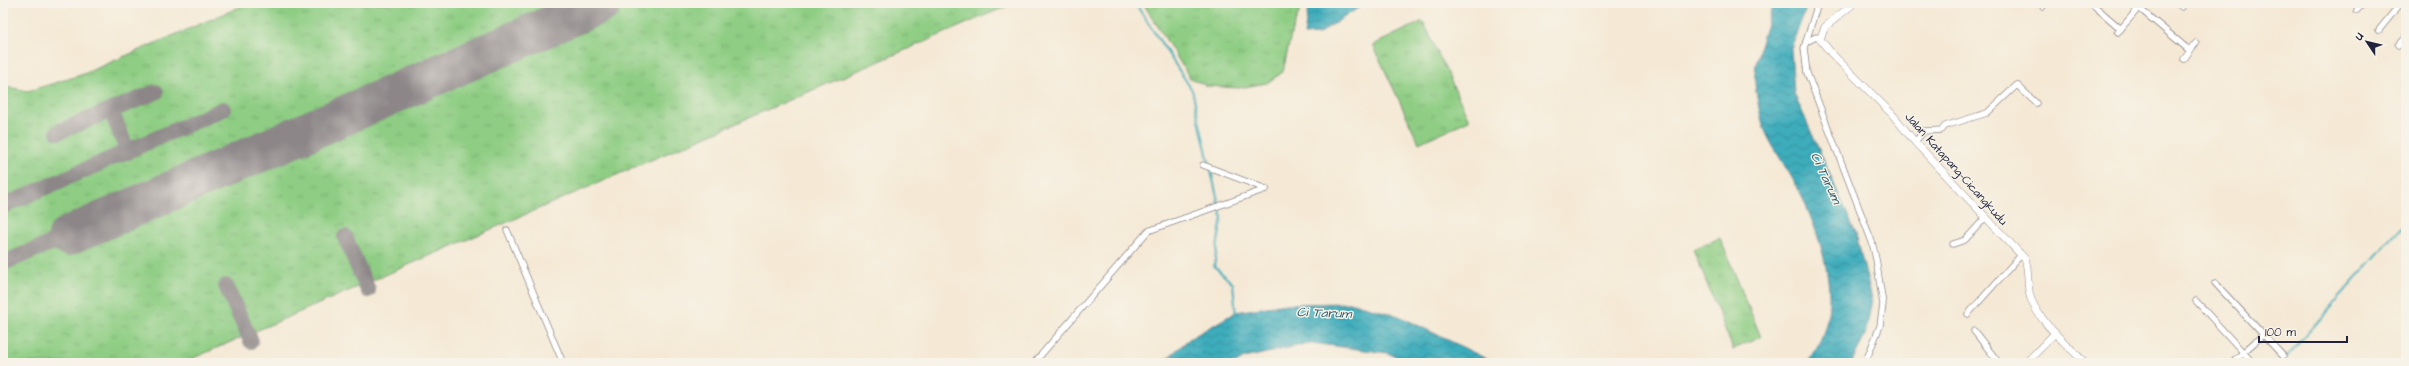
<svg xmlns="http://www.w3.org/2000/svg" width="2409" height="366" viewBox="0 0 2409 366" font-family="'Architects Daughter',sans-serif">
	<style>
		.grass { fill: url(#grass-tufts); stroke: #58785f }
		.water { fill: url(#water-waves); stroke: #30677b }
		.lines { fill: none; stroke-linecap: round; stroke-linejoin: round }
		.stream { stroke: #3eacbb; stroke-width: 2 }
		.taxiway { stroke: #8c8688; stroke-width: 16 }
		.runway { stroke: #8c8688; stroke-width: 40 }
		.minor-casing { stroke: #8c8688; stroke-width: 7 }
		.tertiary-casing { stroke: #8c8688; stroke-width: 8 }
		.minor { stroke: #fff; stroke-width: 5.5 }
		.tertiary { stroke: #fff; stroke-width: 7 }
		.labels { text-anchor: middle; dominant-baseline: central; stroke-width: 3; stroke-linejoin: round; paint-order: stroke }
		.street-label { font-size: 12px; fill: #22223b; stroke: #f7f3e8 }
		.water-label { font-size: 13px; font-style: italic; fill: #2d596e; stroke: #f7f3e8 }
	</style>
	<defs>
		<pattern id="grass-tufts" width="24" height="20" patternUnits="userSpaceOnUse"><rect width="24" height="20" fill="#8ecd83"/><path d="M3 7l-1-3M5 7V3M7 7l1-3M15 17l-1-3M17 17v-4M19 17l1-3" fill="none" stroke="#7ab072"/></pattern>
		<pattern id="water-waves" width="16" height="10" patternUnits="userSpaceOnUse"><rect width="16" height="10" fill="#3eacbb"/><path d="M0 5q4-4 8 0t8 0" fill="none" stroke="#348c99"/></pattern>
	</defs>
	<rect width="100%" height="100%" fill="#f7f3e8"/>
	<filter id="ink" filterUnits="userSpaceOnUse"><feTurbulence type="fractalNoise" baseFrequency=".025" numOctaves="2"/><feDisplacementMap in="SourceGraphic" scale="8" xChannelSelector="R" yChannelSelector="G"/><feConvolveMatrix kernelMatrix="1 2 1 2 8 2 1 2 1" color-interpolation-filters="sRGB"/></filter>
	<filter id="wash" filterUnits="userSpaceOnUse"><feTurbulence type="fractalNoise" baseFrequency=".012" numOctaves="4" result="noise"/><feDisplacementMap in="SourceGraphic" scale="16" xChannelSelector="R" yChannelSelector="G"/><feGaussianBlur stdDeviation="0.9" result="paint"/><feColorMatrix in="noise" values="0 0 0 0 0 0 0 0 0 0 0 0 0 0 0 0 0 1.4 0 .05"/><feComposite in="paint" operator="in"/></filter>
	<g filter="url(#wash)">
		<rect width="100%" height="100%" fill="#f5e9d5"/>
		<!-- grass -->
		<g class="grass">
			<path d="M249 3H1014L182 363H3V86L28 91 81 75Z"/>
			<path d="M1143 3H1303L1292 30 1283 72 1267 83 1239 88 1207 86 1190 78Z"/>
			<path d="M1423 21 1469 120 1419 143 1373 45Z"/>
			<path d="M1720 238 1761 337 1733 349 1693 249Z"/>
		</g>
		<!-- water -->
		<g class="water">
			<path d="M1309 3H1366L1318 34 1304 35Z"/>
			<path d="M1774 3H1808L1791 48 1794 93 1856 234 1872 299 1865 336 1851 363H1807C1846 314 1826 251 1803 199 1793 176 1777 156 1766 133 1761 122 1756 95 1755 83 1753 60 1767 25 1774 3Z"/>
			<path d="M1353 303 1399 316 1495 363H1408L1388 353 1311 343 1244 358 1236 363H1162L1189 339 1236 312 1286 304Z"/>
		</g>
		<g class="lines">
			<!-- stream -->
			<g class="stream">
				<path d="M1135 3 1192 90 1222 218 1214 266 1233 284 1236 315"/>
				<path d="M2281 363 2406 222"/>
			</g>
			<!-- taxiway -->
			<g class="taxiway">
				<path d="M111 111 128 152"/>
				<path d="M58 132 156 92"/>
				<path d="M3 206 223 109"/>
				<path d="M345 237 368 290"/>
				<path d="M3 263 68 236"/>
				<path d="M226 286 251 341"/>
			</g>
			<!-- runway -->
			<path class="runway" d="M68 236 602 3"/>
		</g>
	</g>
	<g filter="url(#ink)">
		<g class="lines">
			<!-- minor casing -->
			<g class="minor-casing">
				<g id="minor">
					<path d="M1818 3 1804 48 1807 73 1872 242 1876 259 1883 304 1880 326 1867 358 1868 363"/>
					<path d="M2091 3 2121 29"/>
					<path d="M2133 3 2189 50"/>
					<path d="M2177 3 2182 7"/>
					<path d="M2043 6 2046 3"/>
					<path d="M2357 10 2364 3"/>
					<path d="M2379 30 2401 3"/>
					<path d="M2118 32 2143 3"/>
					<path d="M1806 42 1816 37 1820 39"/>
					<path d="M2398 45 2406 36"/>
					<path d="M2184 59 2196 43"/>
					<path d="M1915 142 1924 131 1942 130 1945 126 1987 113 2017 85 2036 103"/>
					<path d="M1203 165 1266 189"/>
					<path d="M507 230 563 363"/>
					<path d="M1953 244 1965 240 1985 218"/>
					<path d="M2215 283 2283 356"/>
					<path d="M2196 301 2253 363"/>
					<path d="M1968 314 2021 255"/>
					<path d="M1974 331 1999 363"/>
					<path d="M1034 363 1148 231 1266 189"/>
					<path d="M2231 363 2263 335"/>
				</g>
			</g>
			<!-- tertiary casing -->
			<g class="tertiary-casing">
				<g id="tertiary">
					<path d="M1854 3 1825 27 1820 39 1831 53 1892 114 1915 142 2025 259C2030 273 2026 286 2031 299 2039 322 2068 345 2085 363"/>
					<path d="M2026 363 2055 333"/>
				</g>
			</g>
			<!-- minor -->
			<use href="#minor" class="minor"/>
			<!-- tertiary -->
			<use href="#tertiary" class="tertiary"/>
		</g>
	</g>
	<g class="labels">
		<!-- street labels -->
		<g class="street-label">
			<text transform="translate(1956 169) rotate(48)">Jalan Katapang-Cicangkudu</text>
		</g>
		<!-- water labels -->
		<g class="water-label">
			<text transform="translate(1826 178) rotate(65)">Ci Tarum</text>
			<text transform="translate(1324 313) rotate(2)">Ci Tarum</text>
		</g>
	</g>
	<!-- margin -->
	<rect width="2409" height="366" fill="none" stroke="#f7f3e8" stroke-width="16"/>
	<!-- north arrow -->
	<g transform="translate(2367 42) rotate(305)" stroke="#f7f3e8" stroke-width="3" paint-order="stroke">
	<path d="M0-3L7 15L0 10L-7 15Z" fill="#22223b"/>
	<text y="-6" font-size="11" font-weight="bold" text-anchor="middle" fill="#22223b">U</text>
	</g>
	<!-- scale -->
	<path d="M2259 336v6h88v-6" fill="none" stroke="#22223b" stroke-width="2"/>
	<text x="2265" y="336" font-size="12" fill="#22223b" stroke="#f7f3e8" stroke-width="3" paint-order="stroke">100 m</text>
</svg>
